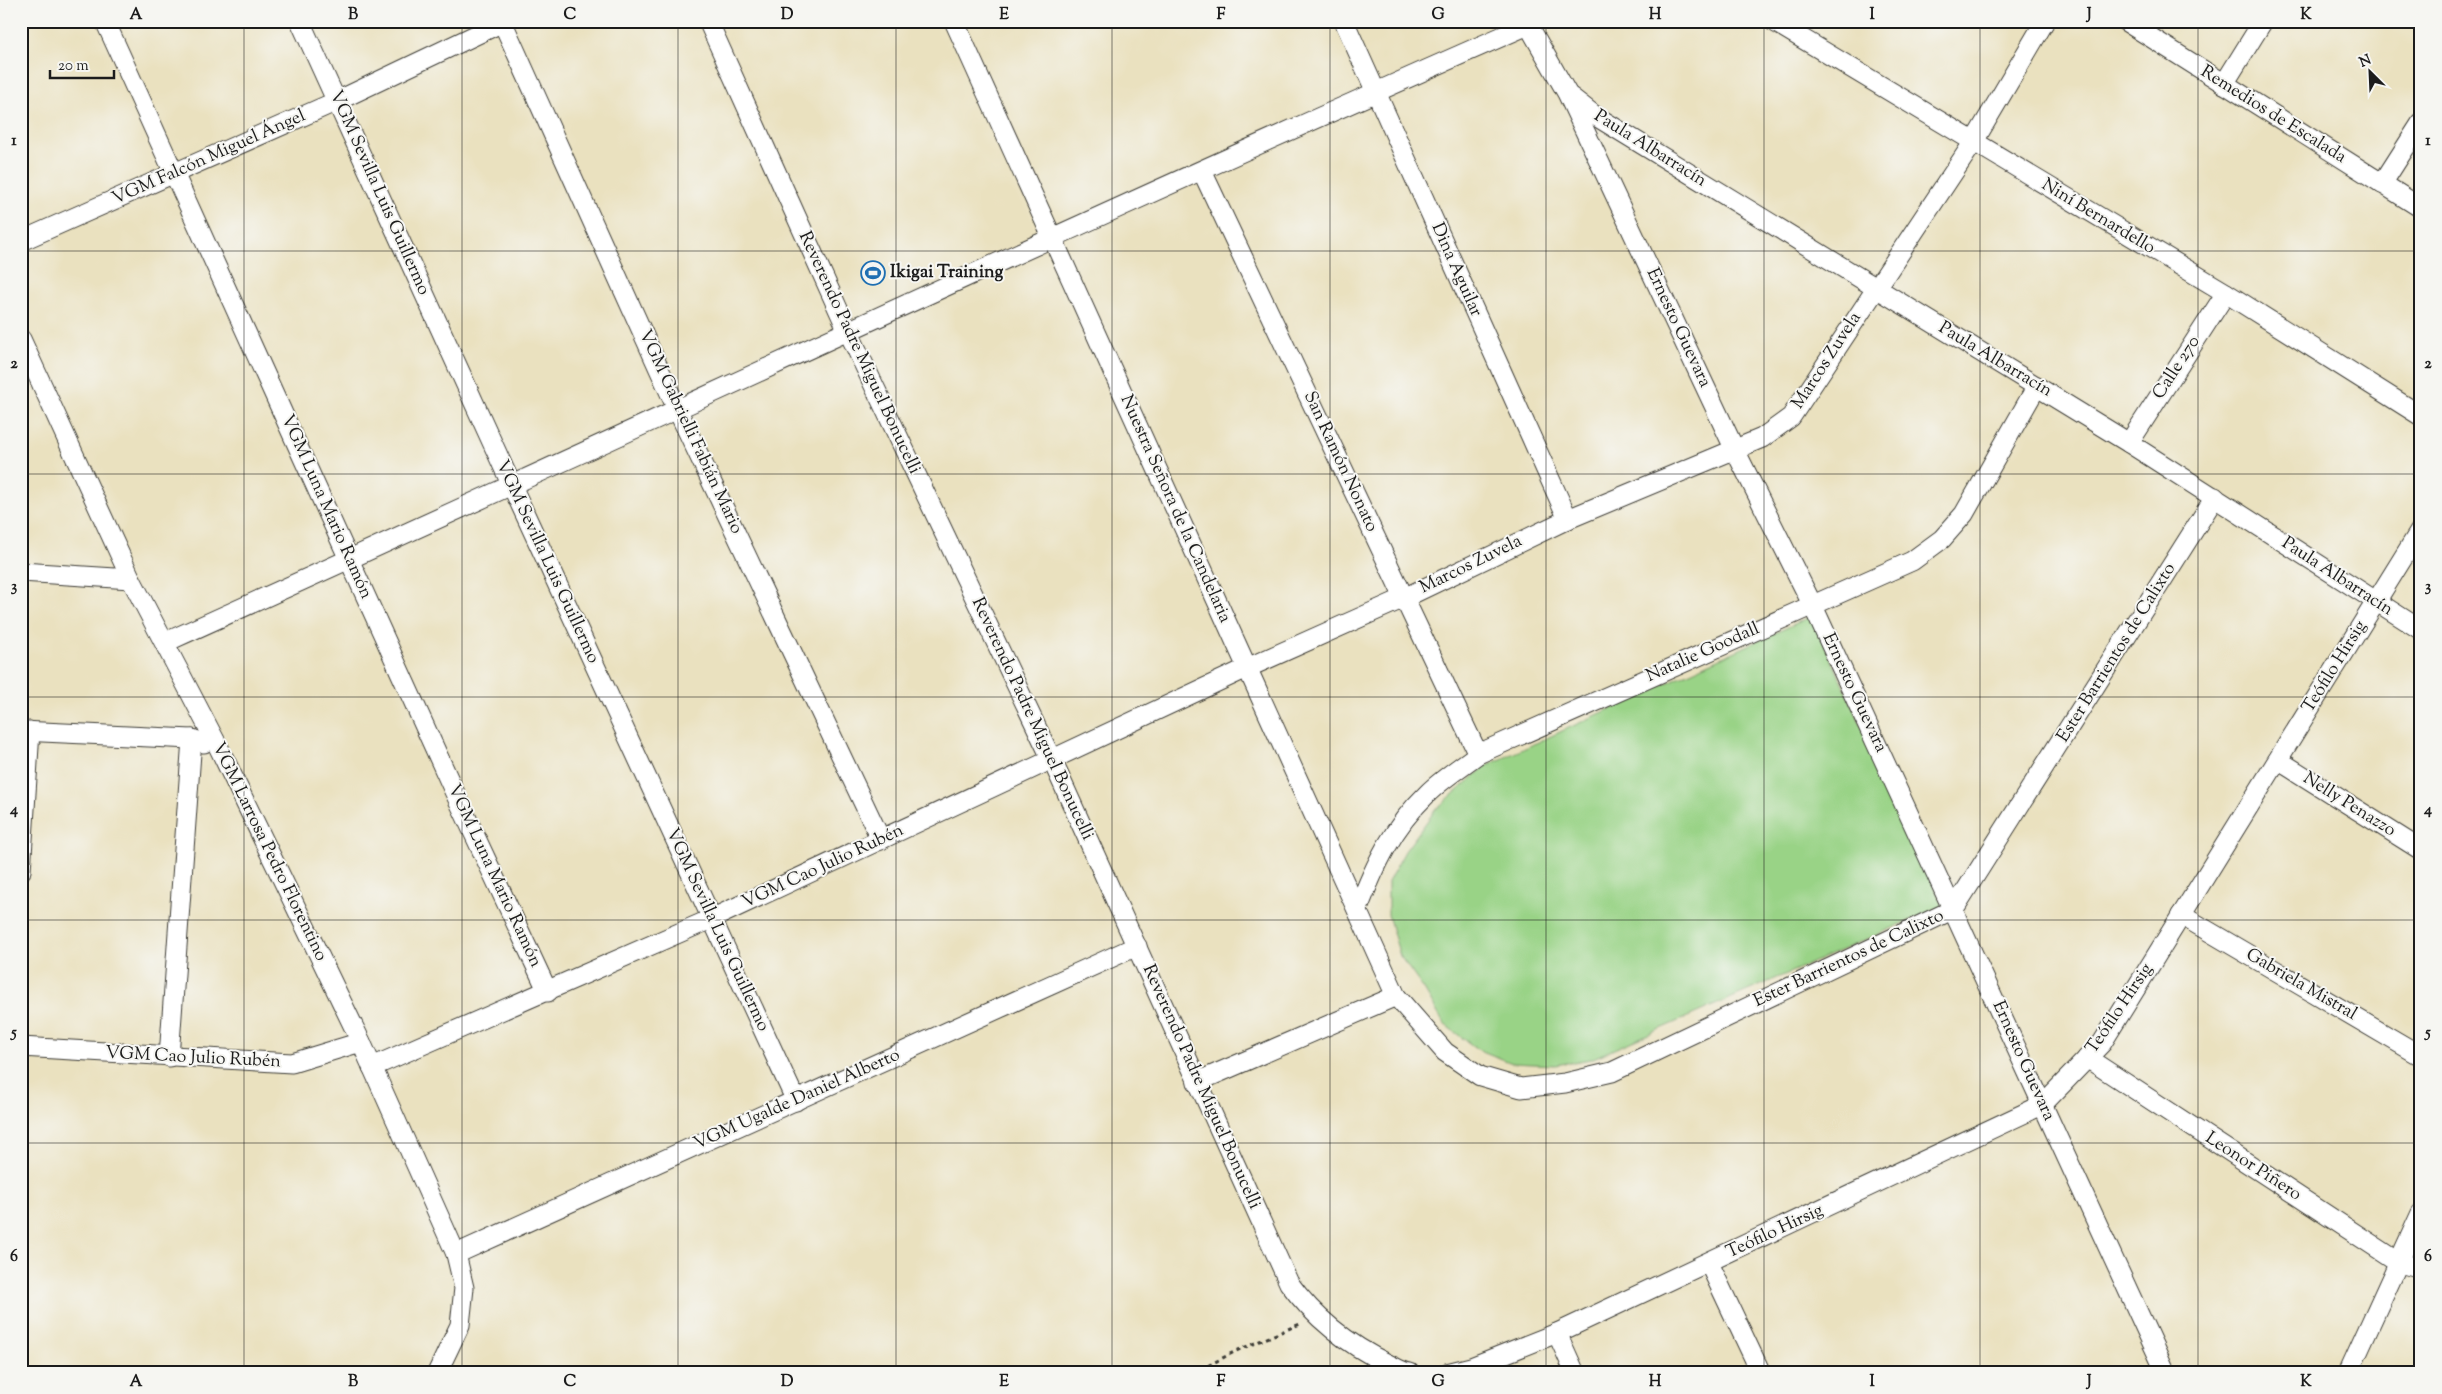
<svg xmlns="http://www.w3.org/2000/svg" width="2442" height="1394" viewBox="0 0 2442 1394" font-family="'Sorts Mill Goudy',serif">
	<style>
		.green { fill: #99d386; stroke: #5a7851 }
		.lines { fill: none; stroke-linecap: round; stroke-linejoin: round }
		.street-casing { stroke: #3b3a34; stroke-width: 21 }
		.path { stroke: #3b3a34; stroke-width: 3; stroke-dasharray: 4 4; stroke-linecap: butt }
		.street { stroke: #fff; stroke-width: 19 }
		.grid { fill: none; stroke: #1c1c1c; stroke-width: 1; stroke-opacity: 0.55 }
		.labels { text-anchor: middle; dominant-baseline: central; stroke-width: 4; stroke-linejoin: round; paint-order: stroke }
		.street-label { font-size: 18px; fill: #1c1c1c; stroke: #f6f6f2 }
		.poi-label { font-size: 18px; font-weight: bold; fill: #1c1c1c; stroke: #f6f6f2; text-anchor: start }
		.neatline { fill: none; stroke: #1c1c1c; stroke-width: 2 }
		.grid-label { font-size: 16px; text-anchor: middle; font-weight: bold; fill: #1c1c1c }
	</style>
	<rect width="100%" height="100%" fill="#f6f6f2"/>
	<filter id="ink" filterUnits="userSpaceOnUse"><feTurbulence type="fractalNoise" baseFrequency=".02" numOctaves="2"/><feDisplacementMap in="SourceGraphic" scale="10" xChannelSelector="R" yChannelSelector="G"/><feConvolveMatrix kernelMatrix="1 2 1 2 8 2 1 2 1" color-interpolation-filters="sRGB"/></filter>
	<filter id="wash" filterUnits="userSpaceOnUse"><feTurbulence type="fractalNoise" baseFrequency=".0096" numOctaves="4" result="noise"/><feDisplacementMap in="SourceGraphic" scale="20" xChannelSelector="R" yChannelSelector="G"/><feGaussianBlur stdDeviation="1.12" result="paint"/><feColorMatrix in="noise" values="0 0 0 0 0 0 0 0 0 0 0 0 0 0 0 0 0 1.4 0 .05"/><feComposite in="paint" operator="in"/></filter>
	<g filter="url(#wash)">
		<rect width="100%" height="100%" fill="#eae1bf"/>
		<!-- green -->
		<path class="green" d="M1812 616 1943 906 1591 1059 1555 1065 1512 1063 1477 1049 1444 1024 1425 991 1400 956 1388 915V882L1405 851 1436 809 1486 766Z"/>
	</g>
	<g filter="url(#ink)">
		<g class="lines">
			<!-- street casing -->
			<g class="street-casing">
				<g id="street">
					<path d="M105 21 454 791 548 992"/>
					<path d="M300 21 512 486 796 1101"/>
					<path d="M502 21 678 411 881 840"/>
					<path d="M708 21 848 331 1052 760 1289 1283C1315 1319 1349 1345 1388 1364 1395 1367 1402 1372 1410 1373"/>
					<path d="M954 21 1396 996 1445 1052 1480 1076 1521 1088 1565 1083 1612 1072 1954 909 2215 497"/>
					<path d="M1344 21 1568 519"/>
					<path d="M1526 21 1567 93 1734 448 1812 604 2166 1373"/>
					<path d="M1773 21 2226 293 2421 416"/>
					<path d="M2125 21 2421 208"/>
					<path d="M2224 84 2263 21"/>
					<path d="M1571 97 1594 115 2129 443 2421 630"/>
					<path d="M1202 171 1478 754"/>
					<path d="M2382 184 2421 123"/>
					<path d="M21 241 337 101 505 21"/>
					<path d="M21 339 131 579 219 748 361 1042 456 1254 464 1288 460 1325 437 1373"/>
					<path d="M2129 443 2226 293"/>
					<path d="M21 572 131 579"/>
					<path d="M166 642C620 438 1071 225 1528 25"/>
					<path d="M21 731 192 739 204 743"/>
					<path d="M2278 760 2421 850"/>
					<path d="M21 871 30 731"/>
					<path d="M1358 909C1375 865 1392 828 1427 794 1442 779 1461 767 1478 754L1912 561 1942 539 1964 514 2037 386"/>
					<path d="M2181 915 2421 1056"/>
					<path d="M21 1047 292 1063 361 1042"/>
					<path d="M169 1057 192 739"/>
					<path d="M2087 1058 2400 1263 2421 1269"/>
					<path d="M372 1067 711 919 1247 668 1404 598 1568 519 1762 438 1791 417 1973 143 2045 21"/>
					<path d="M1197 1082 1396 996"/>
					<path d="M456 1254 1137 946"/>
					<path d="M1709 1263 1761 1373"/>
					<path d="M1557 1333 1575 1373"/>
					<path d="M1447 1373 1471 1367 1557 1333 2042 1105 2102 1043 2421 529"/>
					<path d="M2348 1373 2421 1213"/>
				</g>
			</g>
			<!-- path -->
			<path class="path" d="M1194 1373 1236 1351 1300 1324"/>
			<!-- street -->
			<use href="#street" class="street"/>
		</g>
	</g>
	<!-- grid -->
	<path class="grid" d="M244 21V1373M462 21V1373M678 21V1373M896 21V1373M1112 21V1373M1330 21V1373M1546 21V1373M1764 21V1373M1980 21V1373M2198 21V1373M21 251H2421M21 474H2421M21 697H2421M21 920H2421M21 1143H2421"/>
	<!-- icons -->
	<defs>
		<g id="stadium-ring" transform="scale(1.25)"><circle r="9.5" fill="#f6f6f2" stroke="#1f6fb2" stroke-width="1.5"/><path d="M0-5a6.5 5 0 1 0 0 10a6.5 5 0 1 0 0-10ZM-3.5-1.8h7v3.6h-7Z" fill="#1f6fb2"/></g>
	</defs>
	<g fill-rule="evenodd">
		<use href="#stadium-ring" x="873" y="273"/>
	</g>
	<g class="labels">
		<!-- street labels -->
		<g class="street-label">
			<text transform="translate(2273 115) rotate(32)">Remedios de Escalada</text>
			<text transform="translate(1650 149) rotate(32)">Paula Albarracín</text>
			<text transform="translate(209 158) rotate(-24)">VGM Falcón Miguel Ángel</text>
			<text transform="translate(379 193) rotate(66)">VGM Sevilla Luis Guillermo</text>
			<text transform="translate(2098 217) rotate(31)">Niní Bernardello</text>
			<text transform="translate(1456 270) rotate(66)">Dina Aguilar</text>
			<text transform="translate(1678 328) rotate(65)">Ernesto Guevara</text>
			<text transform="translate(859 353) rotate(65)">Reverendo Padre Miguel Bonucelli</text>
			<text transform="translate(1995 360) rotate(31)">Paula Albarracín</text>
			<text transform="translate(1827 361) rotate(-57)">Marcos Zuvela</text>
			<text transform="translate(2177 368) rotate(-57)">Calle 270</text>
			<text transform="translate(690 432) rotate(65)">VGM Gabrielli Fabián Mario</text>
			<text transform="translate(1340 462) rotate(65)">San Ramón Nonato</text>
			<text transform="translate(326 507) rotate(66)">VGM Luna Mario Ramón</text>
			<text transform="translate(1175 509) rotate(66)">Nuestra Señora de la Candelaria</text>
			<text transform="translate(547 562) rotate(65)">VGM Sevilla Luis Guillermo</text>
			<text transform="translate(1471 565) rotate(-26)">Marcos Zuvela</text>
			<text transform="translate(2337 577) rotate(33)">Paula Albarracín</text>
			<text transform="translate(1703 653) rotate(-24)">Natalie Goodall</text>
			<text transform="translate(2117 653) rotate(-58)">Ester Barrientos de Calixto</text>
			<text transform="translate(2335 667) rotate(-58)">Teófilo Hirsig</text>
			<text transform="translate(1854 693) rotate(65)">Ernesto Guevara</text>
			<text transform="translate(1032 719) rotate(65)">Reverendo Padre Miguel Bonucelli</text>
			<text transform="translate(2349 805) rotate(32)">Nelly Penazzo</text>
			<text transform="translate(269 852) rotate(64)">VGM Larrosa Pedro Florentino</text>
			<text transform="translate(823 867) rotate(-25)">VGM Cao Julio Rubén</text>
			<text transform="translate(494 876) rotate(65)">VGM Luna Mario Ramón</text>
			<text transform="translate(717 930) rotate(65)">VGM Sevilla Luis Guillermo</text>
			<text transform="translate(1849 959) rotate(-25)">Ester Barrientos de Calixto</text>
			<text transform="translate(2301 985) rotate(30)">Gabriela Mistral</text>
			<text transform="translate(2120 1009) rotate(-56)">Teófilo Hirsig</text>
			<text transform="translate(193 1058) rotate(3)">VGM Cao Julio Rubén</text>
			<text transform="translate(2023 1061) rotate(66)">Ernesto Guevara</text>
			<text transform="translate(1201 1087) rotate(66)">Reverendo Padre Miguel Bonucelli</text>
			<text transform="translate(797 1100) rotate(-24)">VGM Ugalde Daniel Alberto</text>
			<text transform="translate(2253 1167) rotate(33)">Leonor Piñero</text>
			<text transform="translate(1775 1232) rotate(-25)">Teófilo Hirsig</text>
		</g>
		<!-- poi labels -->
		<g class="poi-label">
			<text x="890" y="273">Ikigai Training</text>
		</g>
	</g>
	<!-- margin -->
	<rect width="2442" height="1394" fill="none" stroke="#f6f6f2" stroke-width="55"/>
	<!-- north arrow -->
	<g transform="translate(2370 72) rotate(336)" stroke="#f6f6f2" stroke-width="4" paint-order="stroke">
	<path d="M0-4L9 19L0 12L-9 19Z" fill="#1c1c1c"/>
	<text y="-8" font-size="14" font-weight="bold" text-anchor="middle" fill="#1c1c1c">N</text>
	</g>
	<!-- scale -->
	<path d="M50 70v8h64v-8" fill="none" stroke="#1c1c1c" stroke-width="2.5"/>
	<text x="58" y="70" font-size="15" fill="#1c1c1c" stroke="#f6f6f2" stroke-width="4" paint-order="stroke">20 m</text>
	<rect x="28" y="28" width="2386" height="1338" class="neatline"/>
	<g class="grid-label">
		<text x="136" y="19">A</text>
		<text x="353" y="19">B</text>
		<text x="570" y="19">C</text>
		<text x="787" y="19">D</text>
		<text x="1004" y="19">E</text>
		<text x="1221" y="19">F</text>
		<text x="1438" y="19">G</text>
		<text x="1655" y="19">H</text>
		<text x="1872" y="19">I</text>
		<text x="2089" y="19">J</text>
		<text x="2306" y="19">K</text>
		<text x="14" y="145">1</text>
		<text x="2428" y="145">1</text>
		<text x="14" y="368">2</text>
		<text x="2428" y="368">2</text>
		<text x="14" y="591">3</text>
		<text x="2428" y="591">3</text>
		<text x="14" y="814">4</text>
		<text x="2428" y="814">4</text>
		<text x="14" y="1037">5</text>
		<text x="2428" y="1037">5</text>
		<text x="14" y="1261">6</text>
		<text x="2428" y="1261">6</text>
		<text x="136" y="1386">A</text>
		<text x="353" y="1386">B</text>
		<text x="570" y="1386">C</text>
		<text x="787" y="1386">D</text>
		<text x="1004" y="1386">E</text>
		<text x="1221" y="1386">F</text>
		<text x="1438" y="1386">G</text>
		<text x="1655" y="1386">H</text>
		<text x="1872" y="1386">I</text>
		<text x="2089" y="1386">J</text>
		<text x="2306" y="1386">K</text>
	</g>
</svg>
